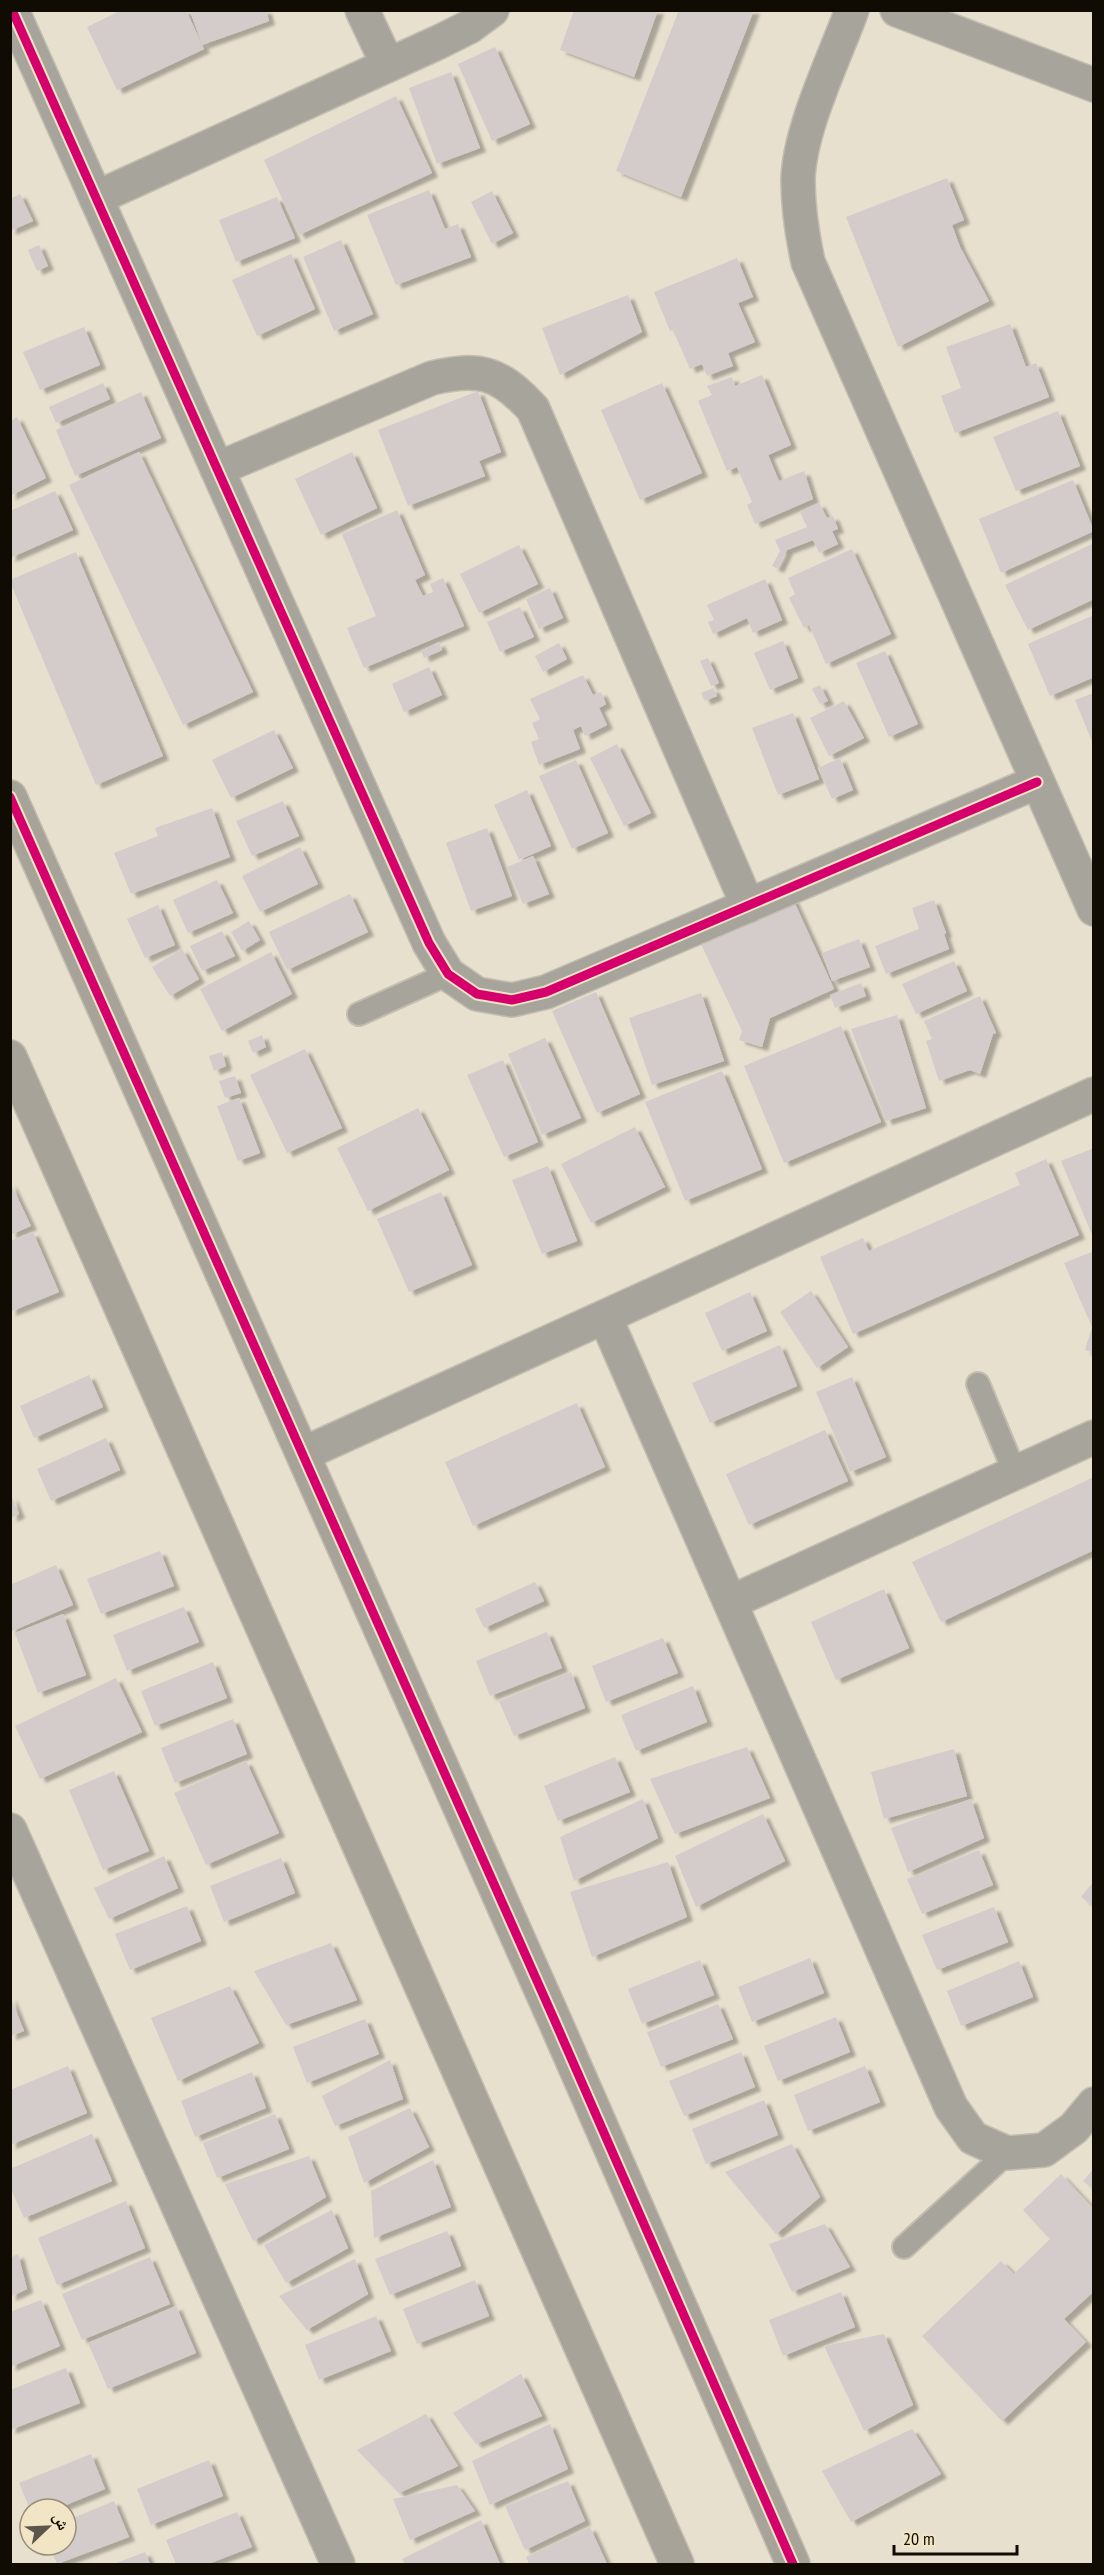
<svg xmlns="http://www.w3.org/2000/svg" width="1104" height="2575" viewBox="0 0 1104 2575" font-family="'PT Sans Narrow','Noto Naskh Arabic',sans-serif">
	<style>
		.building { fill: #d3ccca; filter: url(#shadow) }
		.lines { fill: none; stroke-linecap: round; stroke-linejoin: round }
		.lane-casing { stroke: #c3bdb0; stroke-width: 26 }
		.street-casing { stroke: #c3bdb0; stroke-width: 36 }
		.secondary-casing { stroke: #c3bdb0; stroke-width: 36 }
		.lane { stroke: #a7a49c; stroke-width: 22 }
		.street { stroke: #a7a49c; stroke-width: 33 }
		.secondary { stroke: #a7a398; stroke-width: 33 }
		.cycleway-casing { stroke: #f1e5c5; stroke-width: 13 }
		.cycleway { stroke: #d6006c; stroke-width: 9 }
	</style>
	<defs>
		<filter id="shadow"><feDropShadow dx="6" dy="4" stdDeviation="1.5" flood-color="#0004"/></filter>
	</defs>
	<rect width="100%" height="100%" fill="#e7e0cf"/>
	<!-- building -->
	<g class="building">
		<path d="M122 10H186L202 45 190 10H266L269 21 202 45 204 49 117 90 87 27Z"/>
		<path d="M574 10H658L634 77 560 50Z"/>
		<path d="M679 10H754L681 197 616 171Z"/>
		<path d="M495 47 530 124 492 141 458 64Z"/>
		<path d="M451 72 480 148 437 164 409 88Z"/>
		<path d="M396 96 432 173 299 235 264 160Z"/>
		<path d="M947 178 964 220 952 225 960 247 989 301 898 347 846 217Z"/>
		<path d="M429 190 445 229 458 224 471 257 396 285 367 215Z"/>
		<path d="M492 191 513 233 492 244 471 202Z"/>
		<path d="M20 194 33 221 10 231V199Z"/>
		<path d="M277 197 295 238 236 262 219 220Z"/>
		<path d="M341 240 373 314 334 331 303 257Z"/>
		<path d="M39 245 48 266 37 271 28 250Z"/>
		<path d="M291 254 315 309 257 336 232 280Z"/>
		<path d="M737 258 753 297 738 303 755 342 728 353 733 366 707 376 702 364 690 369 673 330 670 331 654 292Z"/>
		<path d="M628 295 642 332 560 375 542 328Z"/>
		<path d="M1010 324 1026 367 1036 363 1049 397 955 433 941 396 961 388 946 347Z"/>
		<path d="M84 327 100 365 40 390 23 352Z"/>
		<path d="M762 375 791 445 768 455 779 481 804 471 813 499 755 524 747 505 752 502 737 467 727 471 698 401 712 395 707 386 732 377 735 386Z"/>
		<path d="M103 383 110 399 56 423 49 407Z"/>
		<path d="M662 383 702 473 640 500 601 410Z"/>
		<path d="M478 391 501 452 479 461 485 476 408 506 378 430Z"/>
		<path d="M141 392 161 438 75 476 56 430Z"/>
		<path d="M1058 411 1080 466 1016 491 993 437Z"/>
		<path d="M17 417 46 478 10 496V421Z"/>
		<path d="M139 452 253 692 183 725 69 485Z"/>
		<path d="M352 452 377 508 321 535 295 479Z"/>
		<path d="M1073 480 1094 531 1001 573 979 519Z"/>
		<path d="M55 491 73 530 10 558V511Z"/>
		<path d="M819 503 827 518 833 516 838 529 832 531 838 544 819 553 813 540 787 550 778 569 772 566 780 551 775 540 807 527 800 512Z"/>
		<path d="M397 510 425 575 415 580 423 596 433 592 430 584 443 578 464 626 364 668 347 628 376 616 342 534Z"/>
		<path d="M1094 543V599L1028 630 1005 585Z"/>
		<path d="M519 545 538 584 479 613 460 574Z"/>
		<path d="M852 549 891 634 826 664 809 625 804 628 789 598 795 594 788 578Z"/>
		<path d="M76 552 163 756 96 785 10 582V580Z"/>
		<path d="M765 579 782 620 753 633 747 618 713 634 708 622 714 620 707 605Z"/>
		<path d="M550 588 563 618 539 629 526 599Z"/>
		<path d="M520 607 534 637 500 652 487 622Z"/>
		<path d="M1094 615V677L1050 696 1028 644Z"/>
		<path d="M783 641 798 678 770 690 754 653Z"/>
		<path d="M439 642 442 650 424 658 421 651Z"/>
		<path d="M559 643 567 659 543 672 535 656Z"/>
		<path d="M885 651 918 724 889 737 856 663Z"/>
		<path d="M708 658 719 683 711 686 700 661Z"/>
		<path d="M429 667 442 695 404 712 392 684Z"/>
		<path d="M583 675 593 695 601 692 606 704 599 708 607 725 585 736 581 726 573 730 580 749 539 765 531 742 539 739 532 723 540 719 530 699Z"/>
		<path d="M820 685 828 701 820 704 812 689Z"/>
		<path d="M713 688 717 696 705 701 701 693Z"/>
		<path d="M1094 693V744H1093L1075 700Z"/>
		<path d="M844 701 864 738 829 756 810 718Z"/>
		<path d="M793 713 819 779 778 795 752 728Z"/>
		<path d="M274 730 293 768 231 798 212 760Z"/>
		<path d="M617 744 651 813 624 826 590 758Z"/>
		<path d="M840 758 853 790 832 799 818 768Z"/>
		<path d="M576 760 608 833 572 849 539 776Z"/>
		<path d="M527 790 551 846 519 860 494 805Z"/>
		<path d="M283 801 299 836 252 856 236 821Z"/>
		<path d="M212 808 230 857 131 894 114 853 158 836 155 828Z"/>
		<path d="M487 828 512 896 471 911 446 843Z"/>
		<path d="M300 847 318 884 260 912 242 876Z"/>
		<path d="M533 856 549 894 523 904 507 867Z"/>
		<path d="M217 880 233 913 188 933 173 900Z"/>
		<path d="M350 894 368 932 287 970 269 932Z"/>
		<path d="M791 895 834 989 770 1018 762 1047 739 1040 742 1031 698 938Z"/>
		<path d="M934 900 946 933 944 934 949 949 886 974 875 946 919 929 912 908Z"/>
		<path d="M158 905 175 945 145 958 127 919Z"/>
		<path d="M249 921 260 940 242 951 231 932Z"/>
		<path d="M222 931 235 956 202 971 190 946Z"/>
		<path d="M859 939 870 967 832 981 822 953Z"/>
		<path d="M182 949 199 979 170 996 152 967Z"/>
		<path d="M271 952 292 994 222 1031 200 989Z"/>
		<path d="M954 961 967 991 916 1014 902 984Z"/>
		<path d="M861 983 866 996 835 1008 830 995Z"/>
		<path d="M596 992 640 1094 597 1113 552 1011Z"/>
		<path d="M701 993 724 1061 652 1085 629 1018Z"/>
		<path d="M980 996 996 1033 993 1034 980 1074 970 1070 939 1081 926 1041 932 1039 924 1021Z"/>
		<path d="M897 1015 926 1108 886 1121 851 1029Z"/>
		<path d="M841 1026 881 1122 784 1163 744 1066Z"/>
		<path d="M262 1035 266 1047 253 1053 248 1041Z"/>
		<path d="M545 1038 581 1118 542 1135 508 1054Z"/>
		<path d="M305 1049 342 1128 287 1153 250 1075Z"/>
		<path d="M222 1052 226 1066 214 1071 209 1056Z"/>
		<path d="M503 1060 538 1142 504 1157 467 1075Z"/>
		<path d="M722 1071 762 1169 685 1201 645 1102Z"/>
		<path d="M235 1076 241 1093 225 1098 219 1081Z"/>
		<path d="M239 1098 260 1153 238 1161 217 1106Z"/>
		<path d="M418 1108 449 1170 368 1211 337 1148Z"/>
		<path d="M635 1127 665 1187 591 1223 561 1164Z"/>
		<path d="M1094 1148V1237H1093L1061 1161Z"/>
		<path d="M1046 1159 1079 1235 853 1334 820 1257 863 1238 869 1251 1020 1185 1015 1173Z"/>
		<path d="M548 1166 577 1241 542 1254 512 1180Z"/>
		<path d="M10 1182 31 1226 10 1235Z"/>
		<path d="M441 1192 472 1265 409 1292 377 1219Z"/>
		<path d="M33 1232 59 1292 10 1312V1241Z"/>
		<path d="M1094 1251V1353L1085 1350 1092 1327 1064 1263Z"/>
		<path d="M811 1291 848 1347 817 1368 780 1312Z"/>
		<path d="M750 1292 767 1331 722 1351 705 1313Z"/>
		<path d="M780 1345 797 1386 710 1423 692 1383Z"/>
		<path d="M89 1375 103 1407 34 1438 20 1406Z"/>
		<path d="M852 1377 886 1457 850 1472 816 1392Z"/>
		<path d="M577 1403 605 1467 473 1526 445 1462Z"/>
		<path d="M825 1430 848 1481 749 1525 726 1474Z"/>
		<path d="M106 1438 120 1470 51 1501 37 1469Z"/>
		<path d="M1094 1477V1550L941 1622 912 1562Z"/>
		<path d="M11 1495 19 1514 11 1518Z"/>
		<path d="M160 1551 174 1586 101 1614 87 1579Z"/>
		<path d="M56 1565 73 1605 10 1632V1585Z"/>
		<path d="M535 1582 544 1601 484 1628 475 1609Z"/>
		<path d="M884 1589 909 1648 836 1680 811 1622Z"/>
		<path d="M184 1607 199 1642 127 1671 113 1635Z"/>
		<path d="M63 1614 86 1675 38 1693 15 1633Z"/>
		<path d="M547 1632 562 1668 490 1696 476 1661Z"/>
		<path d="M663 1638 678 1673 606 1702 592 1666Z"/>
		<path d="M213 1662 227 1698 155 1726 141 1691Z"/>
		<path d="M571 1672 585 1708 514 1736 499 1701Z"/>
		<path d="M116 1678 142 1732 40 1779 15 1726Z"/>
		<path d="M693 1686 707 1722 636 1751 621 1715Z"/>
		<path d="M233 1719 247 1754 175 1783 161 1748Z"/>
		<path d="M747 1747 770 1798 675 1834 650 1779Z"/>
		<path d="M954 1749 967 1796 884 1819 871 1772Z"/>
		<path d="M615 1757 630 1792 558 1821 544 1786Z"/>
		<path d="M246 1761 279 1833 206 1865 174 1793Z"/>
		<path d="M114 1771 149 1851 103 1870 69 1790Z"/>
		<path d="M643 1799 658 1838 574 1881 560 1837Z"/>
		<path d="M971 1799 984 1838 908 1872 891 1828Z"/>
		<path d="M763 1814 785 1861 696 1907 675 1856Z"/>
		<path d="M979 1850 993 1885 922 1914 907 1879Z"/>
		<path d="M164 1856 178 1888 109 1919 94 1888Z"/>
		<path d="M281 1858 295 1893 224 1922 210 1886Z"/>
		<path d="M668 1862 687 1917 592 1957 570 1892Z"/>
		<path d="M1094 1881V1907L1081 1897Z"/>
		<path d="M187 1906 201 1941 130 1970 115 1934Z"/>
		<path d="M994 1907 1008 1942 937 1970 922 1935Z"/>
		<path d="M331 1943 357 2000 286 2025 254 1971Z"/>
		<path d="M810 1958 824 1993 752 2022 738 1987Z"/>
		<path d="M700 1960 714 1995 642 2024 628 1989Z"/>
		<path d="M1019 1961 1033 1997 961 2026 947 1991Z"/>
		<path d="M230 1986 259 2043 178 2081 151 2018Z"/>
		<path d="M10 1996 24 2031 10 2036Z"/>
		<path d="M718 2004 733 2039 661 2067 647 2032Z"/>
		<path d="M836 2017 850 2052 778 2081 764 2046Z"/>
		<path d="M365 2019 379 2054 307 2083 293 2047Z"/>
		<path d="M741 2052 755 2087 684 2116 669 2081Z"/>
		<path d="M390 2060 403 2099 335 2126 322 2096Z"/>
		<path d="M68 2066 87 2113 10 2145V2090Z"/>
		<path d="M865 2066 880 2102 808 2131 794 2095Z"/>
		<path d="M252 2072 266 2108 195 2137 181 2101Z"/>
		<path d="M764 2100 778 2135 706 2164 692 2129Z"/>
		<path d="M410 2108 429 2147 364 2183 348 2137Z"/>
		<path d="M275 2114 289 2149 217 2178 203 2143Z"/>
		<path d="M92 2134 112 2181 24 2218 10 2187V2169Z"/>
		<path d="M792 2144 820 2197 776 2234 725 2172Z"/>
		<path d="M309 2156 326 2197 253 2241 225 2184Z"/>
		<path d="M433 2160 451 2207 374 2238 371 2191Z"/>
		<path d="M1094 2168V2190L1083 2181Z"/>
		<path d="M1061 2174 1094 2209V2291L1064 2319 1086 2342 1002 2421 922 2336 1001 2261 1014 2274 1050 2239 1023 2210Z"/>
		<path d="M126 2201 145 2248 57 2285 38 2238Z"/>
		<path d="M332 2210 348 2248 286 2283 264 2245Z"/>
		<path d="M825 2224 850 2267 792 2292 769 2244Z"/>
		<path d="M447 2231 461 2266 390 2295 375 2259Z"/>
		<path d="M18 2254 27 2289 10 2297V2258Z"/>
		<path d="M150 2257 170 2304 82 2340 62 2294Z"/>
		<path d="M355 2259 368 2294 307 2330 279 2296Z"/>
		<path d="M475 2280 489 2316 417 2344 403 2309Z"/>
		<path d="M841 2292 855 2327 783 2356 769 2320Z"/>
		<path d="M41 2300 60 2346 10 2367V2312Z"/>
		<path d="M176 2306 196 2353 108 2389 88 2343Z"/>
		<path d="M376 2316 391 2351 319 2380 305 2345Z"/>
		<path d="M884 2334 913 2405 864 2431 824 2346Z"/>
		<path d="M66 2368 80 2403 10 2430V2390Z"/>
		<path d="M521 2374 542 2416 476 2444 453 2413Z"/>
		<path d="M426 2414 458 2466 399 2493 357 2450Z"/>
		<path d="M550 2424 568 2469 490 2505 472 2461Z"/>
		<path d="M912 2429 941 2474 851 2522 822 2471Z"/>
		<path d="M91 2454 105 2489 56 2509H30L19 2483Z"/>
		<path d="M209 2460 223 2496 151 2525 137 2489Z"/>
		<path d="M568 2481 585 2521 525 2550 505 2506Z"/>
		<path d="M457 2485 475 2511 410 2540 393 2499Z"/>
		<path d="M114 2501 129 2537 57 2564 49 2545H66V2521Z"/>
		<path d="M237 2512 252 2547 208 2564H176L166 2540Z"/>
		<path d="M481 2520 500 2564H405L402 2559Z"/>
		<path d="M590 2527 607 2564H529L526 2557Z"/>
		<path d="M145 2552 150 2564H114Z"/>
	</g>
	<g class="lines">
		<!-- lane casing -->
		<g class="lane-casing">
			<g id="lane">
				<path d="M359 1014 448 974"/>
				<path d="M978 1384 1015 1473"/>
				<path d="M904 2247 1007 2153"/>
			</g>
		</g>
		<!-- street casing -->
		<g class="street-casing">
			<g id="street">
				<path d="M12 10 429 943 448 974 477 994 512 1000 546 992 1037 782"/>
				<path d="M362 10 388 65"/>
				<path d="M852 10C834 59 799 130 798 180 798 208 802 234 808 262L1094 909"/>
				<path d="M897 10 1094 85"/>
				<path d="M96 198 439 42 469 27 492 10"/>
				<path d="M217 469 432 378C480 367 499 372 533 409L748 906"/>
				<path d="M605 1317 951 2107 973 2138 1007 2153 1044 2150 1074 2128 1094 2104"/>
				<path d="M303 1454 1094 1094"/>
				<path d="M731 1602 1094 1437"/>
				<path d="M10 1830 338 2564"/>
			</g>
		</g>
		<!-- secondary casing -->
		<g class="secondary-casing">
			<g id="secondary">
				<path d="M10 797 554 2019 793 2564"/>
				<path d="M10 1057 677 2564"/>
			</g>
		</g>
		<!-- lane -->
		<use href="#lane" class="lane"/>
		<!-- street -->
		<use href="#street" class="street"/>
		<!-- secondary -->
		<use href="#secondary" class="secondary"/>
		<!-- cycleway casing -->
		<g class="cycleway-casing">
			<g id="cycleway">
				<path d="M12 10 429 943 448 974 477 994 512 1000 546 992 1037 782"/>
				<path d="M10 797 554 2019 793 2564"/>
			</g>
		</g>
		<!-- cycleway -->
		<use href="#cycleway" class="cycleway"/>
	</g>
	<!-- border -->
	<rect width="1104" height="2575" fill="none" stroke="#100c03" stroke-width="24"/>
	<!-- north arrow -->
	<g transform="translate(48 2527) rotate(67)"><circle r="28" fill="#f1e5c5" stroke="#978e77" stroke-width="1.5"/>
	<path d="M0-4.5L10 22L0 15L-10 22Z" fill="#5b564a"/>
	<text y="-9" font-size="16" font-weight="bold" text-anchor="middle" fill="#100c03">ش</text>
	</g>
	<!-- scale -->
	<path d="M894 2545v9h123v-9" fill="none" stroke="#100c03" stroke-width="3"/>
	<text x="903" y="2545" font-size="18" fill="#100c03" stroke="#f1e5c5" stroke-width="4.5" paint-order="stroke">20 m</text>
</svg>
